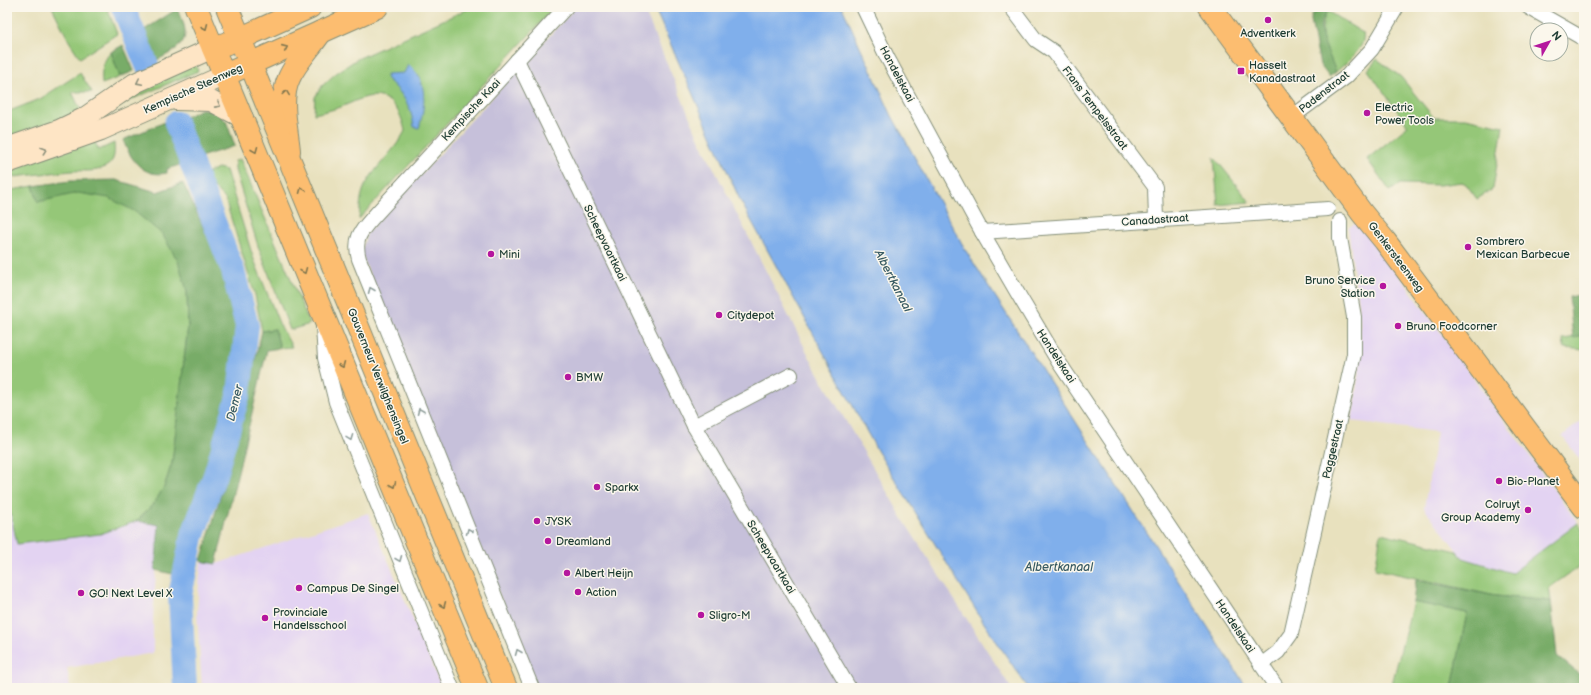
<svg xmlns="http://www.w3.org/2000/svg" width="1591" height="695" viewBox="0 0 1591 695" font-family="'Balsamiq Sans',sans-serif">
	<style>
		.built { fill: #e3d3f2 }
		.industrial { fill: #c6c0da }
		.green { fill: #95c778; stroke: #5a8256 }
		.forest { fill: #78ac68; stroke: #4c744e }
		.water { fill: #80afeb; stroke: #507690 }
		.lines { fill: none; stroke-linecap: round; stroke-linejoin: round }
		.river { stroke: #80afeb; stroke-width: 24 }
		.minor-casing { stroke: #848f79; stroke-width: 16 }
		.secondary-casing { stroke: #848f79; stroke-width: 22 }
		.primary-casing { stroke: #848f79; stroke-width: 24 }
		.trunk-casing { stroke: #848f79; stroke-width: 24 }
		.minor { stroke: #fff; stroke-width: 14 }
		.secondary { stroke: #fee5c5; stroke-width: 20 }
		.primary { stroke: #fcbd6f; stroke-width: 22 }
		.trunk { stroke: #fcbd6f; stroke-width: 22 }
		.oneway { stroke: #82774f }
		.oneway2 { stroke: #8e917c }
		.oneway3 { stroke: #8f9e9a }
		.poi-dot { fill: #b5179e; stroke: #fbf7ec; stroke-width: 1.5 }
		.labels { text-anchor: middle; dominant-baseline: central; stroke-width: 3; stroke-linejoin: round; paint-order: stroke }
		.poi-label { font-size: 11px; fill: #1f3d34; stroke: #fbf7ec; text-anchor: start }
		.street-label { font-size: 11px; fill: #1f3d34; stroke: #fbf7ec }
		.water-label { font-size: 12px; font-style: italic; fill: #375a62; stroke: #fbf7ec }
	</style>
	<rect width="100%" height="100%" fill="#fbf7ec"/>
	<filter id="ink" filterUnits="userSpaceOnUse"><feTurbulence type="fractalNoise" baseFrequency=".025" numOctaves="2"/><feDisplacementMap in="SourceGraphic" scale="8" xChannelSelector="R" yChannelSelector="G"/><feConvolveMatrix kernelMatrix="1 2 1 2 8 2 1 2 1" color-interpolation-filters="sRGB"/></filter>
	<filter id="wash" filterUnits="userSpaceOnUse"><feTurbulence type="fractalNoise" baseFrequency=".012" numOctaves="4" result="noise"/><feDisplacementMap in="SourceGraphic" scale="16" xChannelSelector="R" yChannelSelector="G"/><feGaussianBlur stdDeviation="0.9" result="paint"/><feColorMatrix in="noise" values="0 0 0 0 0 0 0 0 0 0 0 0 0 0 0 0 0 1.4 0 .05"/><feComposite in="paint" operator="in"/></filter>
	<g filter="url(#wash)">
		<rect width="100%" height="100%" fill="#e8e1be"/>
		<!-- built -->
		<g class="built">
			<path d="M1357 223 1363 225 1578 523 1512 573 1463 558 1424 508 1437 432 1352 421 1361 355 1360 321 1348 227Z"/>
			<path d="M1584 419V465L1562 436Z"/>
			<path d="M7 512 11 515 17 543 100 534 137 521 159 525 153 617V653L67 668 70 688H7Z"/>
			<path d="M368 513 442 688H202L197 612 201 561 216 564Z"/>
		</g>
		<!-- industrial -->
		<path class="industrial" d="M576 7H643L699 139 815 368 904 521 1011 688H537L361 253 367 233Z"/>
		<!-- green -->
		<g class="green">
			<path d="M52 7H107L117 34 80 58 69 41Z"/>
			<path d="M472 7H555L359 219C360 208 360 196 365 186 376 165 395 151 405 131 401 111 390 92 367 97 358 99 349 104 341 107 332 110 323 112 314 114L315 97 322 86 335 74 357 59Z"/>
			<path d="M1327 11 1363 33C1367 48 1345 63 1336 72 1325 50 1316 35 1327 11Z"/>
			<path d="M111 52 120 77 102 84C101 71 102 62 111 52Z"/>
			<path d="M1377 59 1401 77 1434 118H1465L1503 126 1493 189 1477 199 1466 184 1462 182 1439 185 1400 184 1390 191 1367 159 1408 126 1368 70Z"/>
			<path d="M195 63 198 71 116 106 97 124 71 130 136 89Z"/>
			<path d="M80 73 92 92H72L82 113 7 143V112L40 99Z"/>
			<path d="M94 141 99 150 114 143C115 153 115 162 105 167 95 173 83 170 72 171 50 173 29 175 7 178V168Z"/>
			<path d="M1214 157 1250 202 1218 205Z"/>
			<path d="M240 159 310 324 290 330 258 246 235 170V161Z"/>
			<path d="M218 168 226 170 253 257 279 323 292 347 280 348 275 329 262 331 255 295 225 199 202 175Z"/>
			<path d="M98 185 177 229 184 278 187 291 188 326 172 463 164 487 155 502 137 521 100 534 17 544 11 515 7 512V191L33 186 35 192Z"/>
			<path d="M1584 336V350L1564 348 1563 339Z"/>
			<path d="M1578 523 1584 531V563L1549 588 1551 601 1496 596 1375 569 1381 533 1457 551 1463 558 1512 573Z"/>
			<path d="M1413 602 1467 613 1452 688H1391Z"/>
		</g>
		<!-- forest -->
		<g class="forest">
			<path d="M1321 8 1327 11 1321 23V30L1323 40 1336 72 1329 77 1320 65 1311 21C1311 14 1315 12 1321 8Z"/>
			<path d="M177 9C195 41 181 48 153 62L141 32Z"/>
			<path d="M123 45 134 71 120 77 111 52Z"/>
			<path d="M201 109 214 110 226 121 235 146 200 157 194 151 184 118Z"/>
			<path d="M172 119 189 162 167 169V173C143 178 131 160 123 140Z"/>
			<path d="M116 180 157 192 183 183 230 285 240 334 234 387 177 575 155 570 159 525 137 521 155 502 164 487 172 463 188 326 187 291 178 261 162 234 134 211 109 198 78 193 38 202 33 186 70 181Z"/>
			<path d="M1584 294V336L1573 338 1569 297Z"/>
			<path d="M275 329 280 348 267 350 216 564 201 561 230 464 262 331Z"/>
			<path d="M1416 580 1496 596 1551 601 1557 656 1584 678V688H1452L1467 613 1413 602Z"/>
		</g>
		<!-- water -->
		<g class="water">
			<path d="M654 7H842L892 116 966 251 1247 688H1028L982 620 878 452 740 200Z"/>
			<path d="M408 65C429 79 425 107 419 128L414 127C411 105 402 92 386 78L387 74 404 73Z"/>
		</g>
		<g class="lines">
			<!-- river -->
			<g class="river">
				<path d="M123 7 147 65"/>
				<path d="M176 123 233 271 247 326 239 393 215 475 192 537 180 596 185 688"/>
			</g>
		</g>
	</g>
	<g filter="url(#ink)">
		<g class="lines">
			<!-- minor casing -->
			<g class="minor-casing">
				<g id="minor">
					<path d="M863 7 887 57 982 232 1021 299 1058 361 1277 688"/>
					<path d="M1011 7 1036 40 1054 52 1155 187 1156 220"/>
					<path d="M1528 7 1584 39"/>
					<path d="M517 60 694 426 849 688"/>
					<path d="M1292 117 1346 77 1372 49 1397 7"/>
					<path d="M982 232 1328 209"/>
					<path d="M323 327 325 358 336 402 452 688"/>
					<path d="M694 426 791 375"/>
					<path d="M1261 665 1278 652 1291 634 1354 354V317L1340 238V221"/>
					<path d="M532 688 359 259C353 237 362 230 376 214L566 7"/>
				</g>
			</g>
			<!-- secondary casing -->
			<g class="secondary-casing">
				<g id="secondary">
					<path d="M176 100 211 101 243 118"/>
					<path d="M7 148 59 130 84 118 135 83 213 48"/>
					<path d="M7 163 101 130 225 75"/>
				</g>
			</g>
			<!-- primary casing -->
			<g class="primary-casing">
				<g id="primary">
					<path d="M1210 7 1362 213 1385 241 1584 507"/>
					<path d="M213 48 239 39 310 7"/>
					<path d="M225 75 377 7"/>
					<path d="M289 151C287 128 279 100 289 78 296 62 311 47 321 32"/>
				</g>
			</g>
			<!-- trunk casing -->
			<g class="trunk-casing">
				<g id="trunk">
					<path d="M196 7 477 688"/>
					<path d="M227 7 506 688"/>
				</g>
			</g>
			<!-- minor -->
			<use href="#minor" class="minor"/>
			<!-- secondary -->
			<use href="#secondary" class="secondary"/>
			<!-- primary -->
			<use href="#primary" class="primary"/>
			<!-- trunk -->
			<use href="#trunk" class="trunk"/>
		</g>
		<!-- one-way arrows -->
		<defs><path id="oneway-chevron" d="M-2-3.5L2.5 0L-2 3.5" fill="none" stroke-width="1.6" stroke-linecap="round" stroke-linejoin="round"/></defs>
		<g class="oneway">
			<use href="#oneway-chevron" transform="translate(205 27) rotate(67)"/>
			<use href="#oneway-chevron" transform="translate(285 48) rotate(-24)"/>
			<use href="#oneway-chevron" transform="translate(286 93) rotate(-82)"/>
			<use href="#oneway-chevron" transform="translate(255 150) rotate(68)"/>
			<use href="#oneway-chevron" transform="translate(302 190) rotate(-112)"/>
			<use href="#oneway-chevron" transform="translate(304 271) rotate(68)"/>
			<use href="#oneway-chevron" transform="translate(342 365) rotate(67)"/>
			<use href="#oneway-chevron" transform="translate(393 485) rotate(67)"/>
			<use href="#oneway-chevron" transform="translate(443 605) rotate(67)"/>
		</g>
		<g class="oneway2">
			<use href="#oneway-chevron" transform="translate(139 82) rotate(154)"/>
			<use href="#oneway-chevron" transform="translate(218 105) rotate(28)"/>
			<use href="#oneway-chevron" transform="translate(44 150) rotate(-19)"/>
		</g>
		<g class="oneway3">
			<use href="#oneway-chevron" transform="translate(371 290) rotate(-112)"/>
			<use href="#oneway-chevron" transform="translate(420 411) rotate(-112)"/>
			<use href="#oneway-chevron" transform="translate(350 438) rotate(69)"/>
			<use href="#oneway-chevron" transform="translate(469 531) rotate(-112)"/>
			<use href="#oneway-chevron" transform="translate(399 559) rotate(68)"/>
			<use href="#oneway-chevron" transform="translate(518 652) rotate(-112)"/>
		</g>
	</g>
	<!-- markers -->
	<g class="poi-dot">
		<circle cx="1268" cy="20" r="4"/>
		<rect x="1237" y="67" width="8" height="8" rx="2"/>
		<circle cx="1367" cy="113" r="4"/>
		<circle cx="1468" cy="247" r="4"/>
		<circle cx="491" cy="254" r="4"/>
		<circle cx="1383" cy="286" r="4"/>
		<circle cx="719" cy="315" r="4"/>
		<circle cx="1398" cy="326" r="4"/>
		<circle cx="568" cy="377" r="4"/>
		<circle cx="1499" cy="481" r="4"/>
		<circle cx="597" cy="487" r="4"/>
		<circle cx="1528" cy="510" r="4"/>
		<circle cx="537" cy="521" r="4"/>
		<circle cx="548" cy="541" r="4"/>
		<circle cx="567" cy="573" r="4"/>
		<circle cx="299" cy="588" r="4"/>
		<circle cx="578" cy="592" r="4"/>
		<circle cx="81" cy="593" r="4"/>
		<circle cx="701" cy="615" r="4"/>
		<circle cx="265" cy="618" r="4"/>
	</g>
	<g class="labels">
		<!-- poi labels -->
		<g class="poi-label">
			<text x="1268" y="33" text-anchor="middle">Adventkerk</text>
			<text x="1249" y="65">Hasselt<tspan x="1249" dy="13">Kanadastraat</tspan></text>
			<text x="1375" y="107">Electric<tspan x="1375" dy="13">Power Tools</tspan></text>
			<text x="1476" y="241">Sombrero<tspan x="1476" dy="13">Mexican Barbecue</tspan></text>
			<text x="499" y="254">Mini</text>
			<text x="1375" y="280" text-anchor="end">Bruno Service<tspan x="1375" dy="13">Station</tspan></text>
			<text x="727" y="315">Citydepot</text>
			<text x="1406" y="326">Bruno Foodcorner</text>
			<text x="576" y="377">BMW</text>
			<text x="1507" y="481">Bio-Planet</text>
			<text x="605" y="487">Sparkx</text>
			<text x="1520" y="504" text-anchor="end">Colruyt<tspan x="1520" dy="13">Group Academy</tspan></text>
			<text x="545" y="521">JYSK</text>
			<text x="556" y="541">Dreamland</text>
			<text x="575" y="573">Albert Heijn</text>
			<text x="307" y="588">Campus De Singel</text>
			<text x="586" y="592">Action</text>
			<text x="89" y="593">GO! Next Level X</text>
			<text x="273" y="612">Provinciale<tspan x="273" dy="13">Handelsschool</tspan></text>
			<text x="709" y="615">Sligro-M</text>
		</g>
		<!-- street labels -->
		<g class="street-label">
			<text transform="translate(897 74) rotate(62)">Handelskaai</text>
			<text transform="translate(193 89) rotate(-24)">Kempische Steenweg</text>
			<text transform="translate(1324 92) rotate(-38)">Padenstraat</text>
			<text transform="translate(1095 108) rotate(53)">Frans Tempelsstraat</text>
			<text transform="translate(471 110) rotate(-47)">Kempische Kaai</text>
			<text transform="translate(1155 220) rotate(-4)">Canadastraat</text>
			<text transform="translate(605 243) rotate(64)">Scheepvaartkaai</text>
			<text transform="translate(1396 257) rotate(53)">Genkersteenweg</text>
			<text transform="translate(1056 356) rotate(57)">Handelskaai</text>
			<text transform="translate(378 376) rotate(68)">Gouverneur Verwilghensingel</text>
			<text transform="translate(1333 449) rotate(-77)">Paggestraat</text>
			<text transform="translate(771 557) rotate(59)">Scheepvaartkaai</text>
			<text transform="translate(1235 626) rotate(56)">Handelskaai</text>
		</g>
		<!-- water labels -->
		<g class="water-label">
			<text transform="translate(893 281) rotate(63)">Albertkanaal</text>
			<text transform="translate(235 403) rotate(-76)">Demer</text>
			<text x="1059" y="567">Albertkanaal</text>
		</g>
	</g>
	<!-- margin -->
	<rect width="1591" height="695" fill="none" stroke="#fbf7ec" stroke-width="24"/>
	<!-- north arrow -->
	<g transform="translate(1549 42) rotate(51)"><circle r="19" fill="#fbf7ec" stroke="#a3ada2"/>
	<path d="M0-3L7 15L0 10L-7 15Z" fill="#b5179e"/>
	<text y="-6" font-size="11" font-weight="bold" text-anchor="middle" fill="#1f3d34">N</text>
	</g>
</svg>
